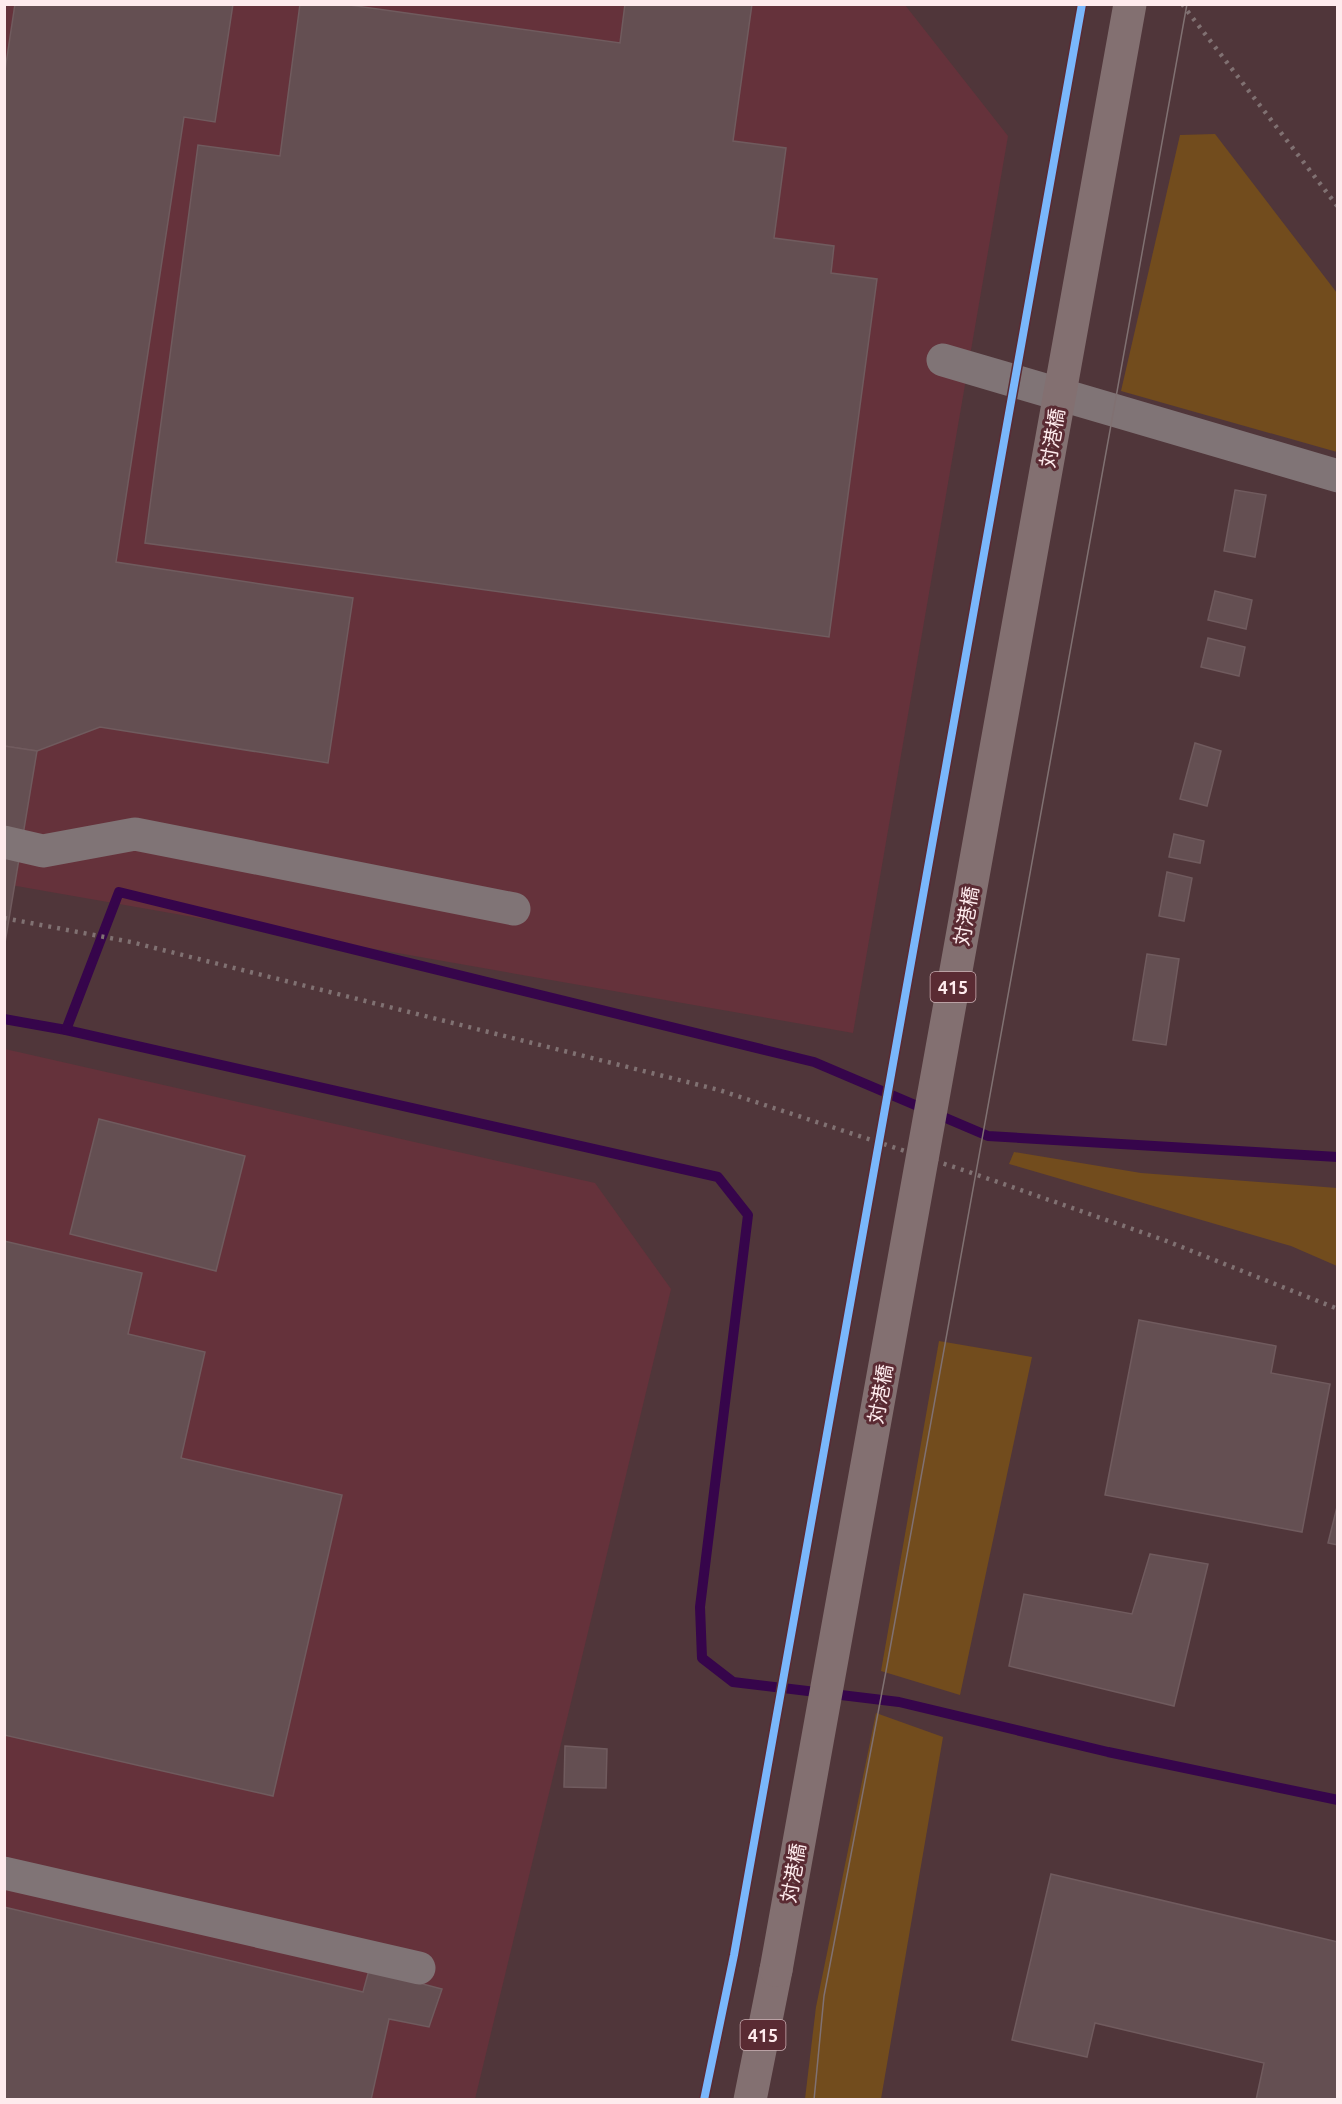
<svg xmlns="http://www.w3.org/2000/svg" width="1342" height="2104" viewBox="0 0 1342 2104" font-family="Ubuntu,'Noto Sans JP',sans-serif">
	<style>
		.built { fill: #65323b }
		.green { fill: #724c1d }
		.lines { fill: none; stroke-linecap: round; stroke-linejoin: round }
		.stream { stroke: #36054b; stroke-width: 10 }
		.building { fill: #644f52; stroke: #705b5e; stroke-width: 1.5 }
		.minor { stroke: #807476; stroke-width: 33 }
		.highway { stroke: #837071; stroke-width: 33 }
		.tram { stroke: #807172; stroke-width: 1.5 }
		.rail { stroke: #807172; stroke-width: 4.5; stroke-dasharray: 3 6; stroke-linecap: butt }
		.path-bridge { stroke: #7f7274; stroke-width: 4; stroke-dasharray: 3 3; stroke-linecap: butt }
		.highway-bridge { stroke: #837071; stroke-width: 33 }
		.cycleway-casing { stroke: #5a2b33; stroke-width: 11 }
		.cycleway { stroke: #7ab7fb; stroke-width: 8 }
		.labels { text-anchor: middle; dominant-baseline: central; stroke-width: 6; stroke-linejoin: round; paint-order: stroke }
		.shield { fill: #5a2b33; stroke: #cdb1b5; stroke-width: 1.5 }
		.shield-label { font-size: 18px; font-weight: bold; fill: #feebed }
		.street-label { font-size: 20px; fill: #feebed; stroke: #5a2b33 }
	</style>
	<rect width="100%" height="100%" fill="#50363a"/>
	<!-- built -->
	<g class="built">
		<path d="M4 5H905L1008 136 853 1033 5 884Z"/>
		<path d="M5 1049 595 1183 671 1289 475 2099 5 2100Z"/>
	</g>
	<!-- green -->
	<g class="green">
		<path d="M1215 134 1337 293V452L1121 391 1180 135Z"/>
		<path d="M1014 1152 1141 1173 1337 1188V1266L1291 1246 1009 1164Z"/>
		<path d="M939 1341 1032 1357 960 1695 881 1671Z"/>
		<path d="M876 1713 943 1737 881 2099H805L816 2007Z"/>
	</g>
	<g class="lines">
		<!-- stream -->
		<g class="stream">
			<path d="M4 1019 66 1030 718 1177 748 1215 700 1607 702 1658 733 1682 899 1702 1108 1752 1338 1800"/>
			<path d="M66 1030 119 892 814 1062 988 1136 1338 1157"/>
		</g>
	</g>
	<!-- building -->
	<g class="building">
		<path d="M15 4H233L215 122 184 117 116 562 353 598 328 763 100 727 37 751 4 746V77Z"/>
		<path d="M300 4H342L620 43 625 4H752L733 141 786 148 774 238 834 246 831 273 877 279 829 637 145 543 198 145 280 156Z"/>
		<path d="M1235 490 1266 495 1255 557 1224 551Z"/>
		<path d="M1215 591 1252 600 1246 629 1208 620Z"/>
		<path d="M1208 638 1245 647 1239 676 1201 667Z"/>
		<path d="M1195 743 1221 751 1207 806 1180 799Z"/>
		<path d="M4 746 37 751 4 949Z"/>
		<path d="M1174 834 1204 841 1200 863 1169 857Z"/>
		<path d="M1167 872 1192 878 1184 921 1159 916Z"/>
		<path d="M1147 954 1179 959 1166 1045 1133 1040Z"/>
		<path d="M99 1119 245 1156 216 1271 70 1234Z"/>
		<path d="M4 1241 142 1273 128 1334 205 1352 181 1458 342 1495 273 1796 4 1735Z"/>
		<path d="M1139 1320 1276 1346 1271 1373 1330 1384 1302 1532 1105 1495Z"/>
		<path d="M1338 1503V1545L1328 1543Z"/>
		<path d="M1150 1554 1208 1564 1174 1706 1009 1666 1024 1594 1132 1614Z"/>
		<path d="M565 1746 607 1749 606 1788 564 1787Z"/>
		<path d="M1051 1874 1338 1942V2100H1256L1264 2063 1095 2023 1087 2057 1012 2040Z"/>
		<path d="M4 1907 363 1992 369 1970 442 1989 429 2027 389 2019 371 2100H4Z"/>
	</g>
	<g class="lines">
		<!-- minor -->
		<g class="minor">
			<path d="M943 360 1338 476"/>
			<path d="M4 842 43 851 135 834 514 909"/>
			<path d="M4 1873 419 1968"/>
		</g>
		<!-- highway -->
		<path class="highway" d="M750 2100 776 1970"/>
		<!-- tram -->
		<path class="tram" d="M814 2100 824 1996 886 1671 1187 4"/>
		<!-- rail -->
		<g class="rail">
			<path d="M1182 4 1338 207"/>
			<path d="M4 918 131 942 719 1090 969 1172 1164 1240 1338 1309"/>
		</g>
		<!-- path-bridge -->
		<path class="path-bridge" d="M734 1955 1082 4"/>
		<!-- highway-bridge -->
		<path class="highway-bridge" d="M776 1970 1130 4"/>
		<!-- cycleway casing -->
		<g class="cycleway-casing">
			<path id="cycleway" d="M704 2100 734 1955 1082 4"/>
		</g>
		<!-- cycleway -->
		<use href="#cycleway" class="cycleway"/>
	</g>
	<g class="labels">
		<!-- shield labels -->
		<g class="shield">
			<rect x="930.5" y="972" width="45" height="30" rx="4.5"/>
			<rect x="740.5" y="2020" width="45" height="30" rx="4.5"/>
		</g>
		<g class="shield-label">
			<text x="953" y="987">415</text>
			<text x="763" y="2035">415</text>
		</g>
		<!-- street labels -->
		<g class="street-label">
			<text transform="translate(1052 438) rotate(-80)">対港橋</text>
			<text transform="translate(966 916) rotate(-80)">対港橋</text>
			<text transform="translate(880 1394) rotate(-80)">対港橋</text>
			<text transform="translate(793 1873) rotate(-80)">対港橋</text>
		</g>
	</g>
	<!-- border -->
	<rect width="1342" height="2104" fill="none" stroke="#feebed" stroke-width="12"/>
</svg>
